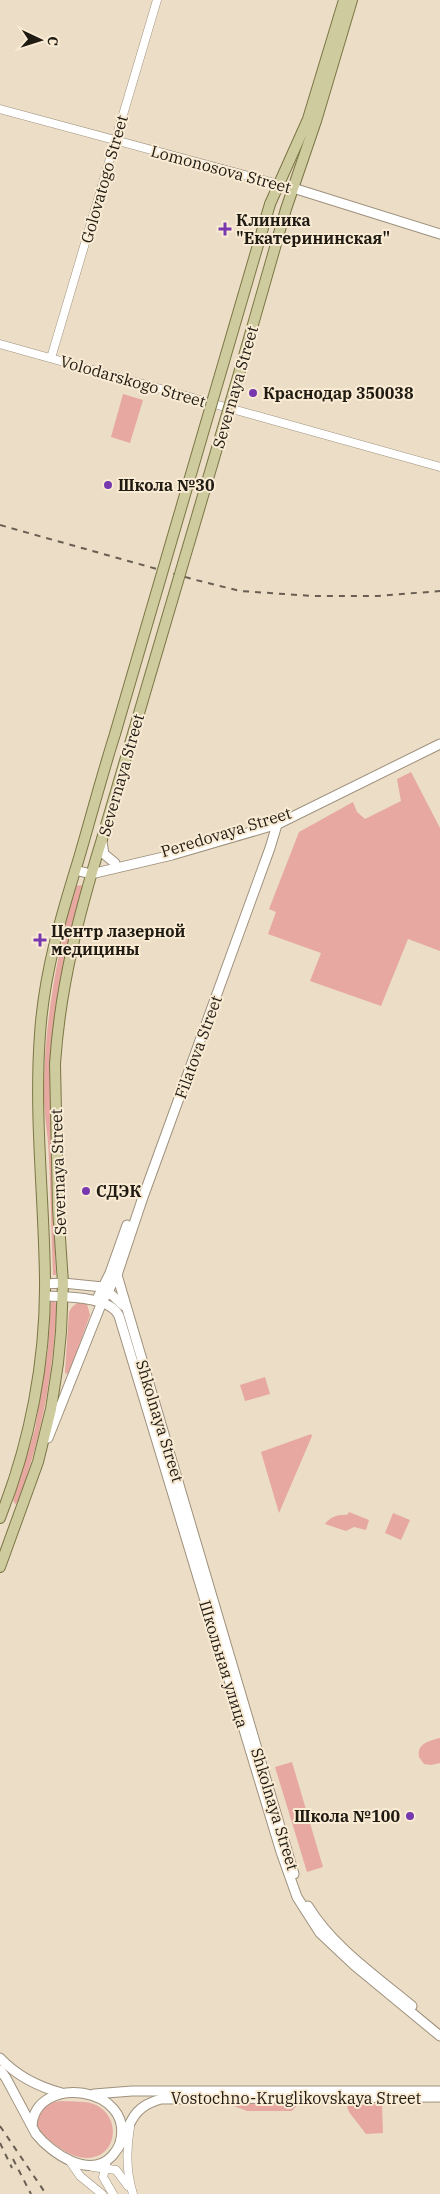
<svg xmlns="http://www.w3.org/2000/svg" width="440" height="2194" viewBox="0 0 440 2194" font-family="'IBM Plex Serif',serif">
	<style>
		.green { fill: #e6a8a1 }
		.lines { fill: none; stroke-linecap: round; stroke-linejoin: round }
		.tertiary-casing { stroke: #9e917c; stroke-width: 9 }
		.secondary-casing { stroke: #9e917c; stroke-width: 11 }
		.primary-casing { stroke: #7b7644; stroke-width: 12 }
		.tertiary { stroke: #fff; stroke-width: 8 }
		.secondary { stroke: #fff; stroke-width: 9 }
		.primary { stroke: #cecb9f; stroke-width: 10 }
		.rail { stroke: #685f52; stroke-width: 2; stroke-dasharray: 6 6; stroke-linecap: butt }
		.primary-bridge-casing { stroke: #7b7644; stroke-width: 12; stroke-linecap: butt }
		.primary-bridge { stroke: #cecb9f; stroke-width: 10 }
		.poi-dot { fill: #7839ae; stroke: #f9ebd4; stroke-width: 2 }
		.labels { text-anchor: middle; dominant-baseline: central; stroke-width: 4; stroke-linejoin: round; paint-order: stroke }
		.street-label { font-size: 16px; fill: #1f1a12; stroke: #f9ebd4 }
		.poi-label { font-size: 16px; font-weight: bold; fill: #1f1a12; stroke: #f9ebd4; text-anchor: start }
	</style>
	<rect width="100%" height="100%" fill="#ecddc7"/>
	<!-- green -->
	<g class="green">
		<path d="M123 394 143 400 130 443 111 437Z"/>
		<path d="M411 772 440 828V951L408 939 381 1006 310 981 321 953 268 934 276 912 269 909 299 832 353 802 357 812 365 819 401 801 397 779Z"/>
		<path d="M83 885 61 975 52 1050 50 1086 56 1275H53C51 1231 51 1186 48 1142 46 1123 43 1104 44 1085 45 1017 58 952 75 886Z"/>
		<path d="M51 1301 55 1302 57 1304C53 1373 42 1437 18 1502L15 1504 13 1500 35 1429 48 1349Z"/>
		<path d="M80 1301 87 1304 90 1315 69 1373 66 1374 65 1372 69 1312 72 1307Z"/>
		<path d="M265 1377 270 1394 245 1401 240 1385Z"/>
		<path d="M311 1434 312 1436 279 1513 261 1452Z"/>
		<path d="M349 1512 369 1520 366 1530 354 1527 346 1531 325 1524C330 1517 339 1514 347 1515Z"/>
		<path d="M393 1513 410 1520 401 1540 385 1533Z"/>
		<path d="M440 1738V1763L431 1765 424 1764 419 1757C417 1743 429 1741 440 1738Z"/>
		<path d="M292 1762 323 1867 307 1872 275 1767Z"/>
		<path d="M61 2101C73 2102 87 2100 98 2106 122 2120 116 2158 87 2158 69 2158 50 2141 37 2130L36 2117 49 2103Z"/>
		<path d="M235 2102H300L292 2111H247L234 2106Z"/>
		<path d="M382 2103 383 2133 366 2134 349 2112 347 2106Z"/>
	</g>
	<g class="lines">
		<!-- tertiary casing -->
		<g class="tertiary-casing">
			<g id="tertiary">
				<path d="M0 109 293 188"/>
				<path d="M0 344 440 467"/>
				<path d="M51 358 157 0"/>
				<path d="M130 2127C126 2150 126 2172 133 2194"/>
				<path d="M69 2160 80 2176 102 2194"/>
				<path d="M106 2165 103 2177 113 2194"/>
				<path d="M93 2167 116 2170 128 2186"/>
			</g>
		</g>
		<!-- secondary casing -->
		<g class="secondary-casing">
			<g id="secondary">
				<path d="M293 188 440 234"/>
				<path d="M102 842 104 854 115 863"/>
				<path d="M75 870 91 874 172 855 278 824 440 744"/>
				<path d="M117 1275 294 1874"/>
				<path d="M45 1284 63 1283 103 1287 124 1306"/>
				<path d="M45 1296C64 1297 111 1296 119 1316L281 1852 297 1897 320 1933 354 1965 440 2036"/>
				<path d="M96 1301 110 1273 127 1225"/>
				<path d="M48 1438 102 1302 117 1275 142 1200 270 848 279 818"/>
				<path d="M308 1906C333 1947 376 1976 412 2006"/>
				<path d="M0 2058C17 2076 39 2087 62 2093"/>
				<path d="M0 2070 6 2078 36 2134C51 2153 90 2180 112 2156 115 2152 119 2148 120 2143 136 2086 35 2073 32 2126"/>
				<path d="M94 2094 132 2091H440"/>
				<path d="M118 2148C131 2124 131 2107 161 2099L440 2097"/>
			</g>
		</g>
		<!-- primary casing -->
		<g class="primary-casing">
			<g id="primary">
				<path d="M270 204 308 119 344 0"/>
				<path d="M240 370 286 209 316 121 352 0"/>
				<path d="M0 1518C30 1443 46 1360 45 1279 44 1197 34 1116 40 1034 44 973 61 916 79 858 91 817 102 775 115 734"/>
				<path d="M0 1567 38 1462 51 1409 58 1363 61 1332 63 1283 58 1208 55 1064C60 987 79 913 102 839"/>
			</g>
		</g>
		<!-- tertiary -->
		<use href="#tertiary" class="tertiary"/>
		<!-- secondary -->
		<use href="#secondary" class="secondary"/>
		<!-- primary -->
		<use href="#primary" class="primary"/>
		<!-- rail -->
		<g class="rail">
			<path d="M0 525 196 580 240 591 313 596H378L440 591"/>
			<path d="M0 2126 46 2194"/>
			<path d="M0 2143 12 2168"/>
			<path d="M13 2159 31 2194"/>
		</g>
		<!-- primary-bridge casing -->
		<g class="primary-bridge-casing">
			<g id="primary-bridge">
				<path d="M115 734 270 204"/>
				<path d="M102 839 240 370"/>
			</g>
		</g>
		<!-- primary-bridge -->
		<use href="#primary-bridge" class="primary-bridge"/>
	</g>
	<!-- markers -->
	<g class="poi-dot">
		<path d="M222.5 221.5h5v5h5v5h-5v5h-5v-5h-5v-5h5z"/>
		<circle cx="253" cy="393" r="5"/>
		<circle cx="108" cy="485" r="5"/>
		<path d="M37.5 932.5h5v5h5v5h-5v5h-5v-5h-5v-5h5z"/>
		<circle cx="86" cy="1191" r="5"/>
		<circle cx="410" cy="1816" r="5"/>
	</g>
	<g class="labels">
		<!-- street labels -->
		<g class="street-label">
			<text transform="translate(221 169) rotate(15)">Lomonosova Street</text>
			<text transform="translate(104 179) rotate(-74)">Golovatogo Street</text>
			<text transform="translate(133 381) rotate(16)">Volodarskogo Street</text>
			<text transform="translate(235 387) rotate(-74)">Severnaya Street</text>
			<text transform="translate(121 775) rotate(-74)">Severnaya Street</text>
			<text transform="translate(226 832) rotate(-17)">Peredovaya Street</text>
			<text transform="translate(198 1047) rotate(-70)">Filatova Street</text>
			<text transform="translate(58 1172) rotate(-92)">Severnaya Street</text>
			<text transform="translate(160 1421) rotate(73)">Shkolnaya Street</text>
			<text transform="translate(224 1664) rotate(73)">Школьная улица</text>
			<text transform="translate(275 1809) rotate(73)">Shkolnaya Street</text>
			<text x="296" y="2098">Vostochno-Kruglikovskaya Street</text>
		</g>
		<!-- poi labels -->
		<g class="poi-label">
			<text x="236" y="220">Клиника<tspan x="236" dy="18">"Екатерининская"</tspan></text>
			<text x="263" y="393">Краснодар 350038</text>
			<text x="118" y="485">Школа №30</text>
			<text x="51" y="931">Центр лазерной<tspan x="51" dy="18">медицины</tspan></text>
			<text x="96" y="1191">СДЭК</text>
			<text x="400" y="1816" text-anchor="end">Школа №100</text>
		</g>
	</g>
	<!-- north arrow -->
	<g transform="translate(40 40) rotate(94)" stroke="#f9ebd4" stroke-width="4" paint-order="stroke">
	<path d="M0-4L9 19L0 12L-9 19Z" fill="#1f1a12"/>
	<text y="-8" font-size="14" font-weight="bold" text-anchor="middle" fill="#1f1a12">С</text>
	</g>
</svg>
